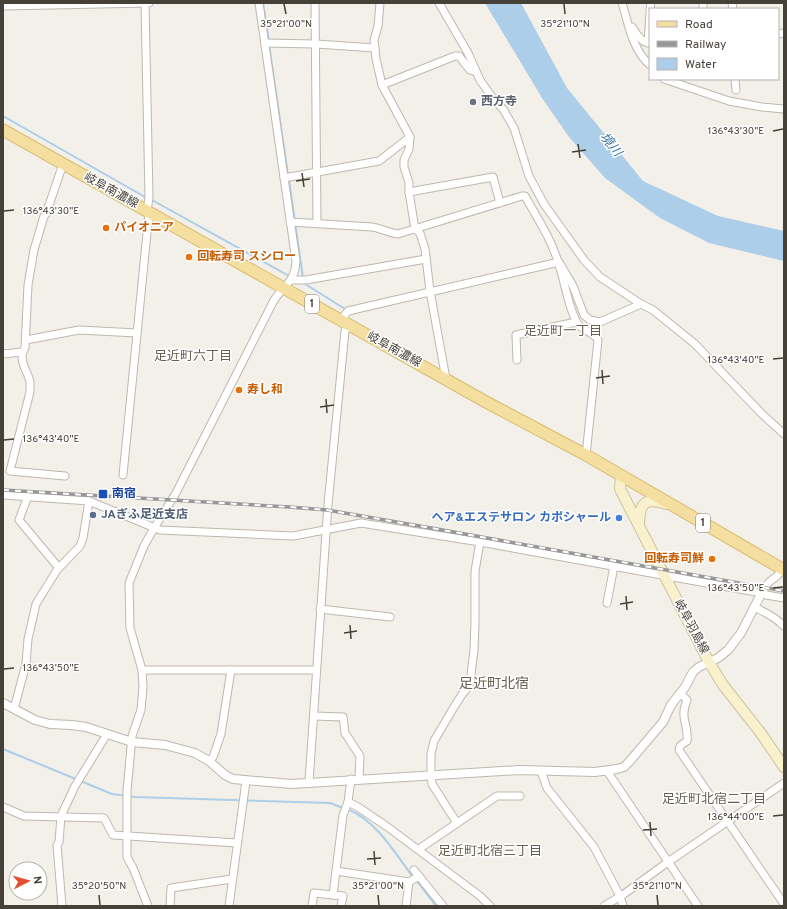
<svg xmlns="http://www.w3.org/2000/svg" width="787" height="909" viewBox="0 0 787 909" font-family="Overpass,'Noto Sans JP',sans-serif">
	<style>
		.water { fill: #accee9 }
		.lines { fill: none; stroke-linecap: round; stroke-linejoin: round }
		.stream { stroke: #accee9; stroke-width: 2 }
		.minor-casing { stroke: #beb8ad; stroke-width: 9 }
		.tertiary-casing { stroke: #beb8ad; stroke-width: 10 }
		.secondary-casing { stroke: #cec39d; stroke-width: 12 }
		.primary-casing { stroke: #d8bc72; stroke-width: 13 }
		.minor { stroke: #fff; stroke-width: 7 }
		.tertiary { stroke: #fff; stroke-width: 8 }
		.secondary { stroke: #f9f0cd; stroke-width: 10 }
		.primary { stroke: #f4dfa1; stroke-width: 11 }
		.rail-casing { stroke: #979797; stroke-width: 3.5 }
		.rail { stroke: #fff; stroke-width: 2; stroke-dasharray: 6; stroke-linecap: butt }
		.ticks { fill: none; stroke: #464138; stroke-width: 1.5 }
		.worship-dot { fill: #6b7280; stroke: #fff; stroke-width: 1.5 }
		.food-dot { fill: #e8710a; stroke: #fff; stroke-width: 1.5 }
		.transit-dot { fill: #1a4fb4; stroke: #fff; stroke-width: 1.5 }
		.service-dot { fill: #5c6f8a; stroke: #fff; stroke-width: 1.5 }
		.shop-dot { fill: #3f7fe0; stroke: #fff; stroke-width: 1.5 }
		.labels { text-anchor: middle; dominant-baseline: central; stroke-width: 3; stroke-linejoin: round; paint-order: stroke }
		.shield { fill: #fff; stroke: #7e7a74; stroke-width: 1 }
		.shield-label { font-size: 11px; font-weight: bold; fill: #464138 }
		.worship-label { font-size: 12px; font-weight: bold; fill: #5b616d; stroke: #fff; text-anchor: start }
		.street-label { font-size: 12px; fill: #464138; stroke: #fff }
		.food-label { font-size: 12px; font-weight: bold; fill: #c56008; stroke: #fff; text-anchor: start }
		.transit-label { font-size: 12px; font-weight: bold; fill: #164399; stroke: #fff; text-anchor: start }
		.service-label { font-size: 12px; font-weight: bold; fill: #4e5e75; stroke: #fff; text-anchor: start }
		.shop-label { font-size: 12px; font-weight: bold; fill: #366cbe; stroke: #fff; text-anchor: end }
		.water-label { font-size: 13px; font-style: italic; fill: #3c77a8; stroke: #fff }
		.neighbourhood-label { font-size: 13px; fill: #685f51; stroke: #fff }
		.quarter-label { font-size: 14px; fill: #685f51; stroke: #fff }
		.ticks-label { font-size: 10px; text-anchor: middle; fill: #464138; stroke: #fff; stroke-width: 3; stroke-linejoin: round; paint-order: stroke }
	</style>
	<rect width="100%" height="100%" fill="#f3f0e9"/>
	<!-- water -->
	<path class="water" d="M485 3H521L567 88 643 181 718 216 784 231V261L709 243 660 218 605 178 569 137 542 98Z"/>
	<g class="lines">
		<!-- stream -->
		<g class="stream">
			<path d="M263 3 269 41"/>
			<path d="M269 45 288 175"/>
			<path d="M3 116 145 197"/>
			<path d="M289 180 303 278"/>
			<path d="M152 200 291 277"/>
			<path d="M302 282 345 309"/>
			<path d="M3 749 112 794 135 797 330 803 343 808"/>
			<path d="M347 809C376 820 395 853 413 877"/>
			<path d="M416 880 436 906"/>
		</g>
		<!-- minor casing -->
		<g class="minor-casing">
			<g id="minor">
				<path d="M145 3 149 197 147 211"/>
				<path d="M315 3 317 223"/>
				<path d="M380 3 378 26 374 40 376 59 382 85 410 137 409 149 404 160V167L409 183V192L415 229 420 233 425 249 430 291 446 379"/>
				<path d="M439 3 468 53 480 80 494 100 503 109 514 128 529 176 544 204 584 260 600 277 641 304 653 310 695 344 762 414 784 434"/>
				<path d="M622 3C629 25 632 49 650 65"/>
				<path d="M732 3 733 9"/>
				<path d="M3 6 149 3"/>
				<path d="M650 9 651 3"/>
				<path d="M703 9V3"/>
				<path d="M632 27C637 34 640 42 650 43"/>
				<path d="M778 34 784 33"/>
				<path d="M265 43 316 44 375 48"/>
				<path d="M648 43 650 13"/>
				<path d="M664 79 729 101 762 107 784 109"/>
				<path d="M735 79 736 90"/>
				<path d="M382 85 455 56H459L470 70 476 72"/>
				<path d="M63 164 46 214 44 216 34 250 28 285 25 348C17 360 28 371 30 382 30 386 30 389 30 392L10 471 65 476"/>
				<path d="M284 178 379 161 410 137"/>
				<path d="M409 192 493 177 500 203"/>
				<path d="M290 222 372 227C381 228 388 233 398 234L522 196H525C537 218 551 238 558 262 565 281 567 303 576 321 581 332 592 330 598 340L586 455"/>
				<path d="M291 280H306L426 259"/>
				<path d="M341 320 348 311 559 262 573 286 584 315 590 320 600 322 641 304"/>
				<path d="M26 340 79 330 137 333"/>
				<path d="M3 354 22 352"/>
				<path d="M517 360 516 335 576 322"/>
				<path d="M123 475 149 213"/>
				<path d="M3 495 89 501 160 530 293 536 361 523 480 542 756 592 766 595 784 598"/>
				<path d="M28 496 19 520 59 568"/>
				<path d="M761 594 769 582 777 576 783 569"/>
				<path d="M607 603 614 566"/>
				<path d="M754 607C765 612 775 617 784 626"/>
				<path d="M320 609 390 617"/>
				<path d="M142 670H316"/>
				<path d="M680 693 687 700C679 720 689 723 687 741L680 746 679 750 784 904"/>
				<path d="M14 709 26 664 28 639 36 604 57 570 80 546 83 538 89 501"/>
				<path d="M314 716 343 717 345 733 360 756 359 779"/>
				<path d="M209 761 213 757 221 734 231 670"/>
				<path d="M541 771 547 788 594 847 620 896 623 906"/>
				<path d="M607 771 698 906"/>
				<path d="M309 782 328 504 345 331 349 325"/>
				<path d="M348 802 358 807 389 828 480 896 490 906"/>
				<path d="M3 807 24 816 104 818 113 835 237 843"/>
				<path d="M457 823 432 784 431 775V754L434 741 454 707 463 693 466 690 470 683 474 650 475 623V571L480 542"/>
				<path d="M419 849 497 796H520"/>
				<path d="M414 870 443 906"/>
				<path d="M336 871 409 882"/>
				<path d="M62 906 57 845 59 842 61 816 75 786 107 734"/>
				<path d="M148 906 133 868 127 857V791L132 736 141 710 143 687 142 670 130 628 129 583 144 546 154 528 176 493 273 302C283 285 295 283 296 261L259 3"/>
				<path d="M170 906 171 888 232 879"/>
				<path d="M229 906 246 781"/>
				<path d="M312 906 314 893 333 895"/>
				<path d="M341 906 343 896 333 895 343 815 348 802 351 779"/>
				<path d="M406 906 409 882 419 876"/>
				<path d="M604 906 624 894 668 862 784 783"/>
			</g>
		</g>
		<!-- tertiary casing -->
		<g class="tertiary-casing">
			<path id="tertiary" d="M3 703 35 720 50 724 72 725 86 727 132 742 165 745 195 753 209 761 225 775 233 779 292 784 519 770 595 772 617 769 624 767 629 762 663 722 671 705 685 687 693 672 699 667 718 658 728 650 741 633 761 594"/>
		</g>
		<!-- secondary casing -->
		<g class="secondary-casing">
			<g id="secondary">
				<path d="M621 477 620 489 709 662 723 685 760 732 784 767"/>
				<path d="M639 524C640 501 645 498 667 504"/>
			</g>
		</g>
		<!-- primary casing -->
		<g class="primary-casing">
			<path id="primary" d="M3 130 486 402 586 455 784 570"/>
		</g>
		<!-- minor -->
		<use href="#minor" class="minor"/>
		<!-- tertiary -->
		<use href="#tertiary" class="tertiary"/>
		<!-- secondary -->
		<use href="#secondary" class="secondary"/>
		<!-- primary -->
		<use href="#primary" class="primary"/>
		<!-- rail casing -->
		<g class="rail-casing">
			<path id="rail" d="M3 490 289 507 327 510 431 528 784 591"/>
		</g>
		<!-- rail -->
		<use href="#rail" class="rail"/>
	</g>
	<!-- ticks -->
	<path class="ticks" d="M284 4 286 14M564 4 565 14M773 131 783 129M578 144 580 158M572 152 586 150M302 173 304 187M296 181 310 179M4 211 14 210M773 359 783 358M602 370 603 384M596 378 610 376M326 399 327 413M320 407 334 405M4 440 14 439M773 588 783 587M626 596 627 610M620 604 633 602M350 625 351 639M344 633 357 631M4 669 14 668M773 816 783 815M650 822 651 836M643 830 657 829M374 851 375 865M367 859 381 858M99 895 100 905M378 895 379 905M657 895 658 905"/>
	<!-- markers -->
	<circle class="worship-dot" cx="473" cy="102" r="4"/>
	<g class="food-dot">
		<circle cx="106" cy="228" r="4"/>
		<circle cx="189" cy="257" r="4"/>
		<circle cx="239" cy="390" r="4"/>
		<circle cx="712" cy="559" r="4"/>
	</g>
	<rect class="transit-dot" x="98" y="489" width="10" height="10" rx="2"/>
	<circle class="service-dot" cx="93" cy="515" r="4"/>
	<circle class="shop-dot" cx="619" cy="518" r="4"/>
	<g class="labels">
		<!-- shield labels -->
		<g class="shield">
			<rect x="305" y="295" width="14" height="18" rx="3"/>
			<rect x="696" y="514" width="14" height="18" rx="3"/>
		</g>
		<g class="shield-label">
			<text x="312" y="304">1</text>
			<text x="703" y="523">1</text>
		</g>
		<!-- worship labels -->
		<g class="worship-label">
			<text x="481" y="102">西方寺</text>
		</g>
		<!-- street labels -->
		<g class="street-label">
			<text transform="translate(111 191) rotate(29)">岐阜南濃線</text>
			<text transform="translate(394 350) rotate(29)">岐阜南濃線</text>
			<text transform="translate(691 627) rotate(62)">岐阜羽島線</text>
		</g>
		<!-- food labels -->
		<g class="food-label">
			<text x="114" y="228">パイオニア</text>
			<text x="197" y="257">回転寿司 スシロー</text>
			<text x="247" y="390">寿し和</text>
			<text x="704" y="559" text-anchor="end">回転寿司鮮</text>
		</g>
		<!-- transit labels -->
		<g class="transit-label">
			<text x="112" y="494">南宿</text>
		</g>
		<!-- service labels -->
		<g class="service-label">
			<text x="101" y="515">JAぎふ足近支店</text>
		</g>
		<!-- shop labels -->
		<g class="shop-label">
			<text x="611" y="518">ヘア&amp;エステサロン カポシャール</text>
		</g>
		<!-- water labels -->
		<g class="water-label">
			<text transform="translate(610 145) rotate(51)">境川</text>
		</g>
		<!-- neighbourhood labels -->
		<g class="neighbourhood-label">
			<text x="563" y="332">足近町一丁目</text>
			<text x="193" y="357">足近町六丁目</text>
			<text x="714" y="800">足近町北宿二丁目</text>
			<text x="490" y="852">足近町北宿三丁目</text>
		</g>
		<!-- quarter labels -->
		<g class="quarter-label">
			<text x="494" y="684">足近町北宿</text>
		</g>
	</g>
	<g class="ticks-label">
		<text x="286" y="27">35°21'00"N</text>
		<text x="565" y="27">35°21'10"N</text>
		<text x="736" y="134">136°43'30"E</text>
		<text x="51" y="214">136°43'30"E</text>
		<text x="736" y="363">136°43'40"E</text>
		<text x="51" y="442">136°43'40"E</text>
		<text x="736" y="591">136°43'50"E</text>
		<text x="51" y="671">136°43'50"E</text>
		<text x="736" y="820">136°44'00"E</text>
		<text x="99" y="889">35°20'50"N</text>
		<text x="378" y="889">35°21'00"N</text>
		<text x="657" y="889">35°21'10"N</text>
	</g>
	<!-- border -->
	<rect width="787" height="909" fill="none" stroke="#464138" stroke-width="8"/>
	<!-- legend -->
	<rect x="649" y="8" width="130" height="72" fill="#ffffff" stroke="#b5b3af"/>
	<rect x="657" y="21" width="20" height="6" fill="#f4dfa1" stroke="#b5b3af"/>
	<text x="685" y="28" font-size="12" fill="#464138">Road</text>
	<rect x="657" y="41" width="20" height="6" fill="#979797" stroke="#b5b3af"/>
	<text x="685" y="48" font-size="12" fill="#464138">Railway</text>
	<rect x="657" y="58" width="20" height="12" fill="#accee9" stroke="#b5b3af"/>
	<text x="685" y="68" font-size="12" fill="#464138">Water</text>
	<!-- north arrow -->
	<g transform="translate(28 881) rotate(84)"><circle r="19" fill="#ffffff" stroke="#b5b3af"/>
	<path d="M0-3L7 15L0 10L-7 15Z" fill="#e54f2f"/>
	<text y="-6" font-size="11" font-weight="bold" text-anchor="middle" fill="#464138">N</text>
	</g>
</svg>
